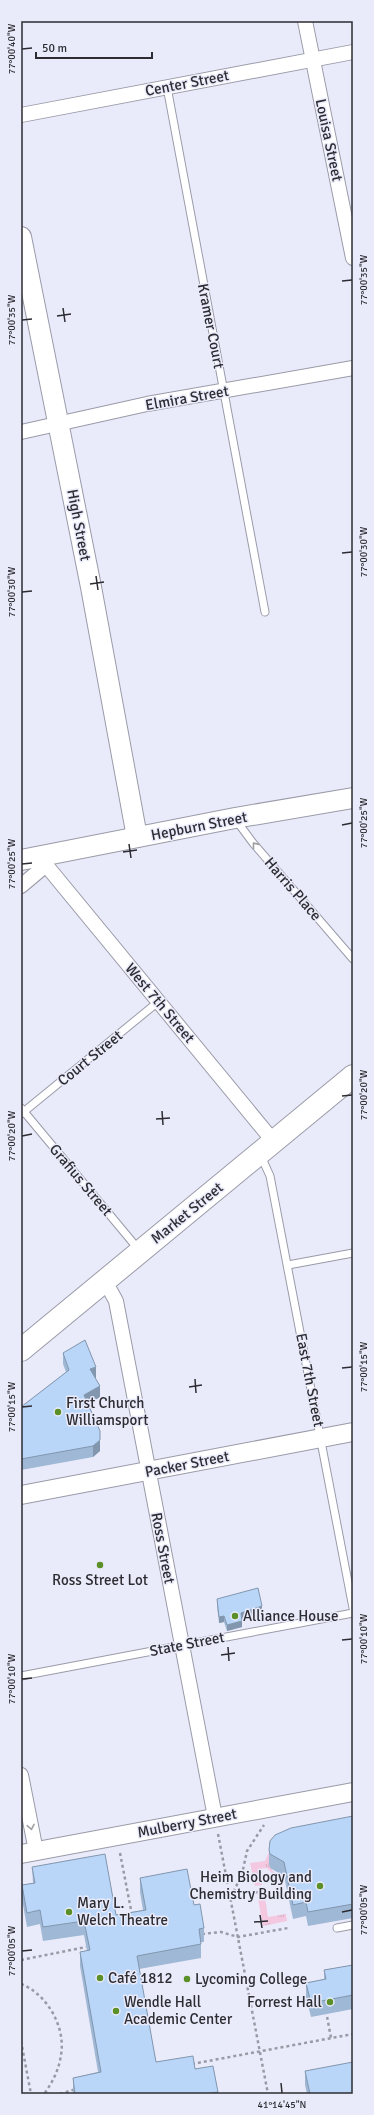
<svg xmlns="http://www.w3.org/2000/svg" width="374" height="2115" viewBox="0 0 374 2115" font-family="Signika,sans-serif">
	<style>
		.grass { fill: url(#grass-tufts) }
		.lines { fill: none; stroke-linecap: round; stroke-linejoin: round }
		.service-casing { stroke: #9a9ba9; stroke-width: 9 }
		.minor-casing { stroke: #9a9ba9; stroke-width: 16 }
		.tertiary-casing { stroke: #9a9ba9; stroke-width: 20 }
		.secondary-casing { stroke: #9a9ba9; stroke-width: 22 }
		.primary-casing { stroke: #9a9ba9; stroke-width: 24 }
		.path { stroke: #999aa5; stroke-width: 2.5; stroke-dasharray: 3 3; stroke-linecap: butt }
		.service { stroke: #fff; stroke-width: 7 }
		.minor { stroke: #fff; stroke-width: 14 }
		.tertiary { stroke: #fff; stroke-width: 18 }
		.secondary { stroke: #fff; stroke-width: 20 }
		.primary { stroke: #fff; stroke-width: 22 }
		.wall { fill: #9fb8d5 }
		.shaded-wall { fill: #8296ae }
		.building { fill: #b9d6f8; stroke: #8296ae }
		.oneway { stroke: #a0a0a3 }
		.ticks { fill: none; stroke: #2c2c32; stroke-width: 1.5 }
		.poi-dot { fill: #5b8f27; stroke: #eaebfa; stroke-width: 1.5 }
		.labels { text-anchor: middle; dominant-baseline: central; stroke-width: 3; stroke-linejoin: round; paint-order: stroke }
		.street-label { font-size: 15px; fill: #2c2c32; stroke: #eaebfa }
		.poi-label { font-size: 15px; fill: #2c2c32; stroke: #eaebfa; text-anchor: start }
		.neatline { fill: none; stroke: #2c2c32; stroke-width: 1.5 }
		.ticks-label { font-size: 10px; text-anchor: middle; fill: #2c2c32 }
	</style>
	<defs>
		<pattern id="grass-tufts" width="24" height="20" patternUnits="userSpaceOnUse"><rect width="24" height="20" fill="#f3c8e0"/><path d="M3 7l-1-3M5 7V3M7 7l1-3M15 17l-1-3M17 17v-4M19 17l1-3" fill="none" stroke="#d0acc1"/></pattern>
	</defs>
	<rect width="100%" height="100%" fill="#eaebfa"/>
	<!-- grass -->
	<g class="grass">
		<path d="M270 1850C270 1861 267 1876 284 1874V1876L274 1875 267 1868 259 1869 262 1885 255 1886 250 1863 265 1861Z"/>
		<path d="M265 1898 268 1917 286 1914 287 1921 263 1926 258 1899Z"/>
	</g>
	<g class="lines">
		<!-- service casing -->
		<g class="service-casing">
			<g id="service">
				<path d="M167 87 265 612"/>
				<path d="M236 820 253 843 353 959"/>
				<path d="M21 1108 139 1250"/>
				<path d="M21 1114 158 1002"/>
				<path d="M261 1156 270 1176 353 1608"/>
				<path d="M288 1265 353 1253"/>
				<path d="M21 1676 353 1613"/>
				<path d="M337 1928 353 1925"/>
			</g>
		</g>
		<!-- minor casing -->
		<g class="minor-casing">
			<g id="minor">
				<path d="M305 21 353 258"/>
				<path d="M21 115 353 52"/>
				<path d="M21 432 147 404 353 368"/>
				<path d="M44 856 46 865 274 1142"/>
				<path d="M21 886 46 865"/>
				<path d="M105 1281 116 1301 215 1817"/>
				<path d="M21 1775 36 1851"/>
			</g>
		</g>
		<!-- tertiary casing -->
		<g class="tertiary-casing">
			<g id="tertiary">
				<path d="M21 1495 353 1432"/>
				<path d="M21 1854 353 1792"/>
			</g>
		</g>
		<!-- secondary casing -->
		<g class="secondary-casing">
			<g id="secondary">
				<path d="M21 237 91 587 137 837"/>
				<path d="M21 860 235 818 353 798"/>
			</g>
		</g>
		<!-- primary casing -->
		<g class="primary-casing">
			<path id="primary" d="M21 1350 353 1076"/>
		</g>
		<!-- path -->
		<g class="path">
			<path d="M218 1834 268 2094"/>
			<path d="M120 1853 132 1915"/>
			<path d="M231 1897 242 1874 247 1851 264 1825"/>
			<path d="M231 1897 263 1891"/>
			<path d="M202 1934 221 1932 238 1937 288 1928"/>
			<path d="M21 1960 86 1947"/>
			<path d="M21 1984C47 1994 66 2027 61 2055 59 2069 53 2082 44 2094"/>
			<path d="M326 2011 331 2038"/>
			<path d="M21 2041 31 2094"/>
			<path d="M192 2064 353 2034"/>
			<path d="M60 2094 76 2089"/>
		</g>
		<!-- service -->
		<use href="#service" class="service"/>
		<!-- minor -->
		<use href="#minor" class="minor"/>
		<!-- tertiary -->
		<use href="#tertiary" class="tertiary"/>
		<!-- secondary -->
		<use href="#secondary" class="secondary"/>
		<!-- primary -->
		<use href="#primary" class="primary"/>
	</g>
	<!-- wall -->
	<g class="wall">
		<path d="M63 1353 96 1378H95L100 1397 88 1404 100 1451 93 1457 21 1470V1407L66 1372 63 1364Z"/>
		<path d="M217 1599 262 1613 241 1619 242 1627 227 1631 224 1622 219 1623 217 1606Z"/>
		<path d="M353 1816V1918L308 1926 306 1916 293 1919 284 1876 270 1868 269 1863V1850Z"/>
		<path d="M32 1867 116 1915 143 1910 140 1892V1878L194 1905 204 1928V1942H201V1958L139 1969 156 2062 195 2069 218 2092V2094H73V2078L98 2072 80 1966V1952L87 1951 84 1935 43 1941 40 1924 27 1927 22 1899V1885L33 1883Z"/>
		<path d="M353 1965V2009L311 2017 306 1997V1983L324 1979V1970Z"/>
		<path d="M305 2071 353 2094H307L305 2085Z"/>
	</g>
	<!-- shaded-wall -->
	<g class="shaded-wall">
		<path d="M96 1367V1378L90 1380V1369Z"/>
		<path d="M100 1386V1397L84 1406V1395Z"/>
		<path d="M100 1440V1451L93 1457V1446Z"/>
		<path d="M262 1606V1613L241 1619V1613Z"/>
		<path d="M224 1616V1622L219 1623V1617Z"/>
		<path d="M242 1621V1627L227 1631V1625Z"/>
	</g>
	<!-- building -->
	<g class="building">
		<path d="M85 1340 96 1367 90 1369 100 1386 84 1395 100 1431V1440L93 1446 21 1459V1407L69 1370 63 1353Z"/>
		<path d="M258 1588 262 1606 241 1613 242 1621 227 1625 224 1616 219 1617 217 1599Z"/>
		<path d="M353 1816V1904L308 1912 306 1902 293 1905 284 1862 270 1854 269 1850 270 1841 275 1835 291 1828Z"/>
		<path d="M105 1854 116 1915 146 1910 140 1878 187 1869 194 1905 200 1904 204 1928 199 1929 201 1944 137 1956 156 2062 193 2056 195 2069 213 2066 218 2092 205 2094H75L73 2078 101 2072 80 1952 90 1950 84 1921 43 1927 40 1910 27 1913 22 1885 35 1883 32 1867Z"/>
		<path d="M353 1965V1995L311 2003 306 1983 326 1979 324 1970Z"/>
		<path d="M353 2062V2094H310L305 2071Z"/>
	</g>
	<!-- one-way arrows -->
	<defs><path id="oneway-chevron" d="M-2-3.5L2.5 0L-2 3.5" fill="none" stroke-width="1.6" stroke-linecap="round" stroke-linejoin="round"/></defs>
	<g class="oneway">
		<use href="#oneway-chevron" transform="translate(255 845) rotate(-129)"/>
		<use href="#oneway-chevron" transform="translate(31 1827) rotate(79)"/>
	</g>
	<!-- ticks -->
	<path class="ticks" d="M22 49 32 48M342 281 352 280M63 308 65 322M57 316 71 314M22 320 32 319M342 553 352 552M96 576 98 590M90 584 104 582M22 592 32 591M342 825 352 823M129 844 131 858M123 852 137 850M22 864 32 863M342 1096 352 1095M162 1111 163 1125M156 1119 170 1118M22 1136 32 1134M342 1368 352 1367M195 1379 196 1393M189 1387 202 1385M22 1407 32 1406M342 1640 352 1639M228 1647 229 1661M221 1655 235 1653M22 1679 32 1678M342 1912 352 1910M260 1915 262 1928M254 1922 268 1921M22 1951 32 1950M281 2083 282 2093"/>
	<!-- markers -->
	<g class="poi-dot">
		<circle cx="58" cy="1412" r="4"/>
		<circle cx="100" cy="1565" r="4"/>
		<circle cx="235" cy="1616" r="4"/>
		<circle cx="320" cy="1886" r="4"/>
		<circle cx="69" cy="1912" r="4"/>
		<circle cx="100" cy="1978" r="4"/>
		<circle cx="187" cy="1979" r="4"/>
		<circle cx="330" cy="2002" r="4"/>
		<circle cx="116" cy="2011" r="4"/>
	</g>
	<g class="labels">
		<!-- street labels -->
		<g class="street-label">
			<text transform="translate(187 83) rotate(-11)">Center Street</text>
			<text transform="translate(329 140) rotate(78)">Louisa Street</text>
			<text transform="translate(211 326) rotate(79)">Kramer Court</text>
			<text transform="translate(187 398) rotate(-10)">Elmira Street</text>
			<text transform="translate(79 525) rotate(79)">High Street</text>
			<text transform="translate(199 826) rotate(-11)">Hepburn Street</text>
			<text transform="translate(293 889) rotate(49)">Harris Place</text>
			<text transform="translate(160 1003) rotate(50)">West 7th Street</text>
			<text transform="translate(90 1058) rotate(-39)">Court Street</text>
			<text transform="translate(81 1180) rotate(50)">Grafius Street</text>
			<text transform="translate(187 1213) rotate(-39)">Market Street</text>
			<text transform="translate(310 1380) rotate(79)">East 7th Street</text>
			<text transform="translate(187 1464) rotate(-11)">Packer Street</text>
			<text transform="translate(163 1548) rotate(79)">Ross Street</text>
			<text transform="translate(187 1644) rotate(-11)">State Street</text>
			<text transform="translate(187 1823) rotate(-11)">Mulberry Street</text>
		</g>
		<!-- poi labels -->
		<g class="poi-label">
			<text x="66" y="1403">First Church<tspan x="66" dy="17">Williamsport</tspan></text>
			<text x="100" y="1580" text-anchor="middle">Ross Street Lot</text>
			<text x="243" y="1616">Alliance House</text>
			<text x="312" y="1877" text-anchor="end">Heim Biology and<tspan x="312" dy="17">Chemistry Building</tspan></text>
			<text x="77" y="1903">Mary L.<tspan x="77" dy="17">Welch Theatre</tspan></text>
			<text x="108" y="1978">Café 1812</text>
			<text x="195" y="1979">Lycoming College</text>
			<text x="124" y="2002">Wendle Hall<tspan x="124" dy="17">Academic Center</tspan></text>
			<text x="322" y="2002" text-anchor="end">Forrest Hall</text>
		</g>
	</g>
	<!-- border -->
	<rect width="374" height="2115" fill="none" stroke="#eaebfa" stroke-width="44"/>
	<!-- scale -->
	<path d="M36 52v6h116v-6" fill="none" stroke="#2c2c32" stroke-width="2"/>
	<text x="42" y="52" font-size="12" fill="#2c2c32" stroke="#eaebfa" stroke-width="3" paint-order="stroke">50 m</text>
	<rect x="22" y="22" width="330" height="2071" class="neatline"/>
	<g class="ticks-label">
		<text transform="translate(11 49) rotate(-90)" y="4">77°00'40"W</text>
		<text transform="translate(363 280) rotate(-90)" y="4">77°00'35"W</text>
		<text transform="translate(11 320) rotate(-90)" y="4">77°00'35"W</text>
		<text transform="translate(363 552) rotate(-90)" y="4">77°00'30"W</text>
		<text transform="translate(11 592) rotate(-90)" y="4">77°00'30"W</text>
		<text transform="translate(363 823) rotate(-90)" y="4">77°00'25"W</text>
		<text transform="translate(11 864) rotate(-90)" y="4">77°00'25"W</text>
		<text transform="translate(363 1095) rotate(-90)" y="4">77°00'20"W</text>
		<text transform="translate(11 1136) rotate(-90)" y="4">77°00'20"W</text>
		<text transform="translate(363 1367) rotate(-90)" y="4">77°00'15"W</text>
		<text transform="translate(11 1407) rotate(-90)" y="4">77°00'15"W</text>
		<text transform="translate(363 1639) rotate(-90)" y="4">77°00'10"W</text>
		<text transform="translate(11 1679) rotate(-90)" y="4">77°00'10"W</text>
		<text transform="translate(363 1910) rotate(-90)" y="4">77°00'05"W</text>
		<text transform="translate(11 1951) rotate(-90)" y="4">77°00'05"W</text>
		<text x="282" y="2108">41°14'45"N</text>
	</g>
</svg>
